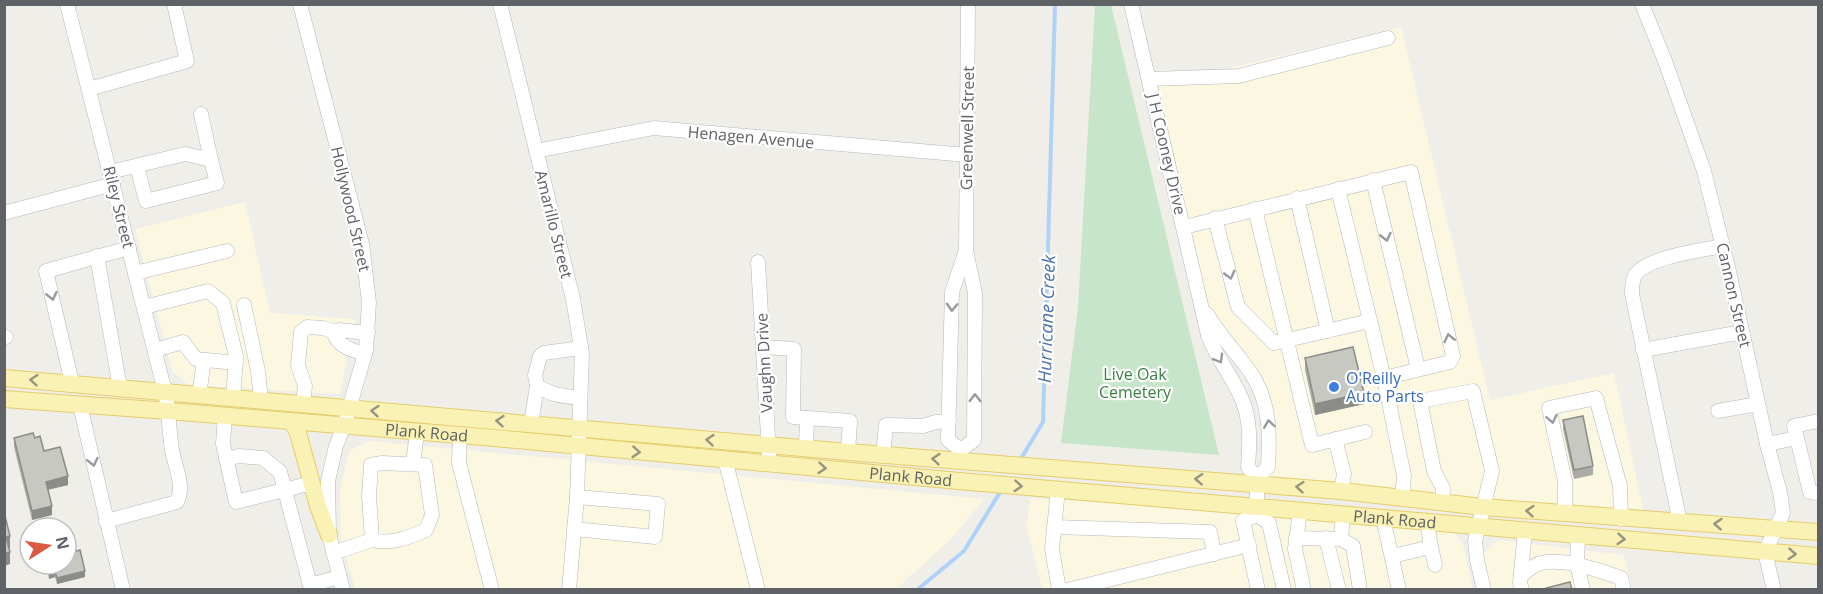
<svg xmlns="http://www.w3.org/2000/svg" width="1823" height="594" viewBox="0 0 1823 594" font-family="'Open Sans',sans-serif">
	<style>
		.commercial { fill: #fcf7e1 }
		.green { fill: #c7e5c9 }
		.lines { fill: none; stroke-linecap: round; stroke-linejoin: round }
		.stream { stroke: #afd3f8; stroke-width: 4 }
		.minor-casing { stroke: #b5b7bb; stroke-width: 15 }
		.major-casing { stroke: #e7cc6a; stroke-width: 18 }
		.minor { stroke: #fff; stroke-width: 14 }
		.major { stroke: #f9f2b4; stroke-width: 16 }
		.wall { fill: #acaca7 }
		.shaded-wall { fill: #8c8c88 }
		.building { fill: #c8c8c2; stroke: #8c8c88; stroke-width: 1.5 }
		.oneway { stroke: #97999c }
		.oneway2 { stroke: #959481 }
		.shop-dot { fill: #3f7fe0; stroke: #fff; stroke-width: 2 }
		.labels { text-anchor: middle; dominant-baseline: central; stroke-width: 4.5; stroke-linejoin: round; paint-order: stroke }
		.street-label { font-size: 16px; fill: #5f6266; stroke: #fff }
		.park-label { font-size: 16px; fill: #3c8043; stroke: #fff }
		.shop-label { font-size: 16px; fill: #366cbe; stroke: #fff; text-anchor: start }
		.water-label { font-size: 18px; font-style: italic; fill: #4c73aa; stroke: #fff }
	</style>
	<rect width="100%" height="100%" fill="#f0eee8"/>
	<!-- commercial -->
	<g class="commercial">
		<path d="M1401 27 1490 400 1614 373 1645 517 1267 483 1257 384 1202 304 1151 87Z"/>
		<path d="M245 202 270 313 355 319 340 394 188 385 172 371 135 229Z"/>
		<path d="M369 441 984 499 951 539 896 589H355L341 539 340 491 349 451Z"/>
		<path d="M1031 498 1315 516 1455 533 1463 545 1473 589H1042L1026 525Z"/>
		<path d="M1498 540 1624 555 1632 589H1484L1477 560Z"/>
	</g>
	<!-- green -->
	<path class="green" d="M1095 5H1111L1219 455 1061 443 1078 307Z"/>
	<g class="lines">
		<!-- stream -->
		<g class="stream">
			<path d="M1019 462 1043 422 1055 4"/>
			<path d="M917 590 964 551 1002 489"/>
		</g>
		<!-- minor casing -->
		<g class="minor-casing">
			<g id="minor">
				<path d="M67 4 165 392C169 411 169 431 172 450 175 468 185 485 177 502L106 521"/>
				<path d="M300 4 362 244 369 302 366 350 344 426 336 446 328 481 329 535 343 590"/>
				<path d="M500 4 573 299 582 353 577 497 569 590"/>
				<path d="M1131 4 1208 335C1216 357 1229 372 1239 393 1251 416 1250 441 1248 467L1257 478V515"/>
				<path d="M1642 4 1665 61 1704 171 1728 267 1767 444 1780 492 1783 513 1765 552 1774 590"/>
				<path d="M1149 79 1239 76 1388 38"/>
				<path d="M89 89 187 61 174 4"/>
				<path d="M536 151 654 128 967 155"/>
				<path d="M137 166 146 201 217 183 211 160"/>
				<path d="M110 172 185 154 211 160 201 114"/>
				<path d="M1373 180 1418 369"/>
				<path d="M1338 189 1384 378"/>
				<path d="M1297 198 1328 331"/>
				<path d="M1255 209 1312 445 1365 432"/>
				<path d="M4 213 113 184"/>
				<path d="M1215 218 1238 307 1274 343 1370 321"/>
				<path d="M1184 227 1411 172 1453 356 1450 362 1384 378 1404 476 1402 498"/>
				<path d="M97 256 120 388"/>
				<path d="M758 262 769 454"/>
				<path d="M135 273 227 251"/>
				<path d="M244 305 258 371 261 401"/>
				<path d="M144 307 208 291 223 303 236 356 233 399"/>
				<path d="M1207 314C1219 335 1237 353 1251 373 1270 402 1270 433 1268 467L1257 478"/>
				<path d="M4 337H6"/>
				<path d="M764 347 794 349 793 417 850 421 848 452"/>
				<path d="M155 350 183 342 196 359 236 363"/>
				<path d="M1643 350 1742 332"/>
				<path d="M365 354C352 350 339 347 334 334L339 330 368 333"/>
				<path d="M72 383 46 271 129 248"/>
				<path d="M199 396 204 360"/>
				<path d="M580 398C563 396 551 395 537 386L535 375 540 356 544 353 581 348"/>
				<path d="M80 405 123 590"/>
				<path d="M303 405 305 386 298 365 301 332 307 327 323 328 335 332"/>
				<path d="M1718 411 1758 404"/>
				<path d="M225 415 223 444 236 502 312 483"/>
				<path d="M1818 421 1794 426 1810 492 1818 493"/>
				<path d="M531 424 537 386"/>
				<path d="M460 435 459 463 492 590"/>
				<path d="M1335 439 1344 474 1341 491"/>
				<path d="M1767 444 1797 438"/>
				<path d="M806 448 807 418"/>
				<path d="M961 450 974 440 975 293 966 251 968 4"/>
				<path d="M961 450 948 440 952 292 965 253"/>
				<path d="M883 455 886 425 923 426 936 422 949 421"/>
				<path d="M226 459 239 456 263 458 280 472 310 585 339 577"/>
				<path d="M725 459 758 590"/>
				<path d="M413 464 417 432"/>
				<path d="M1058 489 1052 549 1059 590"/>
				<path d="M1442 502 1443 488 1434 471 1420 401 1473 391 1492 471 1475 541 1477 560 1484 590"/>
				<path d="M1300 511 1295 549 1304 590"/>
				<path d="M1565 514V481L1549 408 1596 398 1620 486 1621 519"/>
				<path d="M1257 515 1243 521 1258 590"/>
				<path d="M1257 515 1269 523 1284 590"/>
				<path d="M1383 518 1399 590"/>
				<path d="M1680 522 1632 294C1632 287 1632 281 1635 275 1647 257 1702 250 1723 246"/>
				<path d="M1054 527 1210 532 1214 554"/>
				<path d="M574 529 655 537 658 504 577 497"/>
				<path d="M1578 535 1577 564 1583 590"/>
				<path d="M1296 538 1341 539 1343 515"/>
				<path d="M1326 538 1339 590"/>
				<path d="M1341 539 1353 546 1360 590"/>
				<path d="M1431 547 1435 565"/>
				<path d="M333 553 372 540 369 496 371 465 382 463 425 465 432 515 426 530C410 537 390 545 372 540"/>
				<path d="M1392 556 1431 547 1427 522"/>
				<path d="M1521 576C1527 571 1533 565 1541 563 1566 558 1598 570 1621 578L1624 590"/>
				<path d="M1067 590 1249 545"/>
				<path d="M1522 590 1520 583 1525 531"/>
			</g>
		</g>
		<!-- major casing -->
		<g class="major-casing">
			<g id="major">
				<path d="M4 378 848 452 1341 491 1483 507 1818 532"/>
				<path id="s1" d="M4 399 169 411 495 438 959 481 1818 556"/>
				<path d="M289 421 293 424 298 433 318 506 329 535"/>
			</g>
		</g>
		<!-- minor -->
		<use href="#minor" class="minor"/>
		<!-- major -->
		<use href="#major" class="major"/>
	</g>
	<!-- wall -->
	<g class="wall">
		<path d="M1305 358 1364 404 1315 415 1305 370Z"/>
		<path d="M1563 420 1593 466V475L1574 479 1563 429Z"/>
		<path d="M14 438H35L68 485 48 490 52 515 32 520 14 447Z"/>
		<path d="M46 564H66L85 577 57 584 55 577 49 579Z"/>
	</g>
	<!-- shaded-wall -->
	<g class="shaded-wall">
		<path d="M1364 393V404L1315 415V404Z"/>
		<path d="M68 476V485L46 490V482Z"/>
		<path d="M52 506V515L32 520V511Z"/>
		<path d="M10 536V548L6 549V537Z"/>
		<path d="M10 552V564L4 566V554Z"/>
		<path d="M55 571V577L49 579V573Z"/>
		<path d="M85 571V577L57 584V578Z"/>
	</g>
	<!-- building -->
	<g class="building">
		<path d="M1353 347 1364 393 1315 404 1305 358Z"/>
		<path d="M1583 416 1593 466 1574 470 1563 420Z"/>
		<path d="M33 433 35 438 40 436 44 451 60 447 68 476 46 482 52 506 32 511 14 438Z"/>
		<path d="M4 512 10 536 6 537 10 552 4 554Z"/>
		<path d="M80 550 85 571 57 578 55 571 49 573 47 564H66V554Z"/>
		<path d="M1570 582 1572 590H1546V588Z"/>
	</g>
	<!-- one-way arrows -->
	<defs><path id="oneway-chevron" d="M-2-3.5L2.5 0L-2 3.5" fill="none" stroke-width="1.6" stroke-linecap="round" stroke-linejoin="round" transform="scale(1.5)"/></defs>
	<g class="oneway">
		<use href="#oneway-chevron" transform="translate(1386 237) rotate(77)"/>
		<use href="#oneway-chevron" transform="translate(1230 275) rotate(75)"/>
		<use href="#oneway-chevron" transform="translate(52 296) rotate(77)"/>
		<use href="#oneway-chevron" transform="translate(952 307) rotate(92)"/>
		<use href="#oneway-chevron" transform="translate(1449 338) rotate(-103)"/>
		<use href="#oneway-chevron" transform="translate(1219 359) rotate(60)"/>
		<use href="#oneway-chevron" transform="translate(975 398) rotate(-90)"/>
		<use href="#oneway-chevron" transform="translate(1552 419) rotate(78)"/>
		<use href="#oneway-chevron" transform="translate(1269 424) rotate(-98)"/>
		<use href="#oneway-chevron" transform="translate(93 462) rotate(77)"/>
	</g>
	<g class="oneway2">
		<use href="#oneway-chevron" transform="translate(34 380) rotate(-175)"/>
		<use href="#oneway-chevron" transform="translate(375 411) rotate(-175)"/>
		<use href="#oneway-chevron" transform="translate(500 421) rotate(-175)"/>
		<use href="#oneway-chevron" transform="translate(710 440) rotate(-175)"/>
		<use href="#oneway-chevron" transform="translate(636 452) rotate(5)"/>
		<use href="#oneway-chevron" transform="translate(936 459) rotate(-175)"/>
		<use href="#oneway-chevron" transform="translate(822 468) rotate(5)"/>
		<use href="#oneway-chevron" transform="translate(1199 479) rotate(-176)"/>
		<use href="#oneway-chevron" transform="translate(1018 486) rotate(4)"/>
		<use href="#oneway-chevron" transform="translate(1300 487) rotate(-175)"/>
		<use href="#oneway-chevron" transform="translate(1530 511) rotate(-175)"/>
		<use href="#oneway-chevron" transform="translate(1718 524) rotate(-176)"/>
		<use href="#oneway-chevron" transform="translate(1621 539) rotate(5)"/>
		<use href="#oneway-chevron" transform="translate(1792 554) rotate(4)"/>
	</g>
	<!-- markers -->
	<circle class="shop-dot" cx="1334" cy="387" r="6"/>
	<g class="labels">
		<!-- street labels -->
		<g class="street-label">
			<text transform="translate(967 128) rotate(-89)">Greenwell Street</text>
			<text transform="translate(751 137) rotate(5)">Henagen Avenue</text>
			<text transform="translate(1167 154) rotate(77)">J H Cooney Drive</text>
			<text transform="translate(119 207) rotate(76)">Riley Street</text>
			<text transform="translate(351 209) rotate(77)">Hollywood Street</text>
			<text transform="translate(554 224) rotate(76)">Amarillo Street</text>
			<text transform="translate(1734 295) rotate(77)">Cannon Street</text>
			<text transform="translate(764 363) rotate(-93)">Vaughn Drive</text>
			<text stroke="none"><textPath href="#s1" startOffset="424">Plank Road</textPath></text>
			<text stroke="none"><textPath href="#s1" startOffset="910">Plank Road</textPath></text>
			<text stroke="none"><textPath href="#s1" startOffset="1396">Plank Road</textPath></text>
		</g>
		<!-- park labels -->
		<g class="park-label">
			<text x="1135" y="374">Live Oak<tspan x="1135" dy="18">Cemetery</tspan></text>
		</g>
		<!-- shop labels -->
		<g class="shop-label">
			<text x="1346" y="378">O'Reilly<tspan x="1346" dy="18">Auto Parts</tspan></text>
		</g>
		<!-- water labels -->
		<g class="water-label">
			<text transform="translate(1046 319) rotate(-88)">Hurricane Creek</text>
		</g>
	</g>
	<!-- border -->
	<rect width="1823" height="594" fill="none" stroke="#5f6266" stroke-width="12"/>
	<!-- north arrow -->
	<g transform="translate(48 546) rotate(78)"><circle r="28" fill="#ffffff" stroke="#bfc0c2" stroke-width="1.5"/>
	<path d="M0-4.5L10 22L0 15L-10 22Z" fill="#dc5841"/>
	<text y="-9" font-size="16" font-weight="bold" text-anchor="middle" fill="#5f6266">N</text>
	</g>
</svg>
